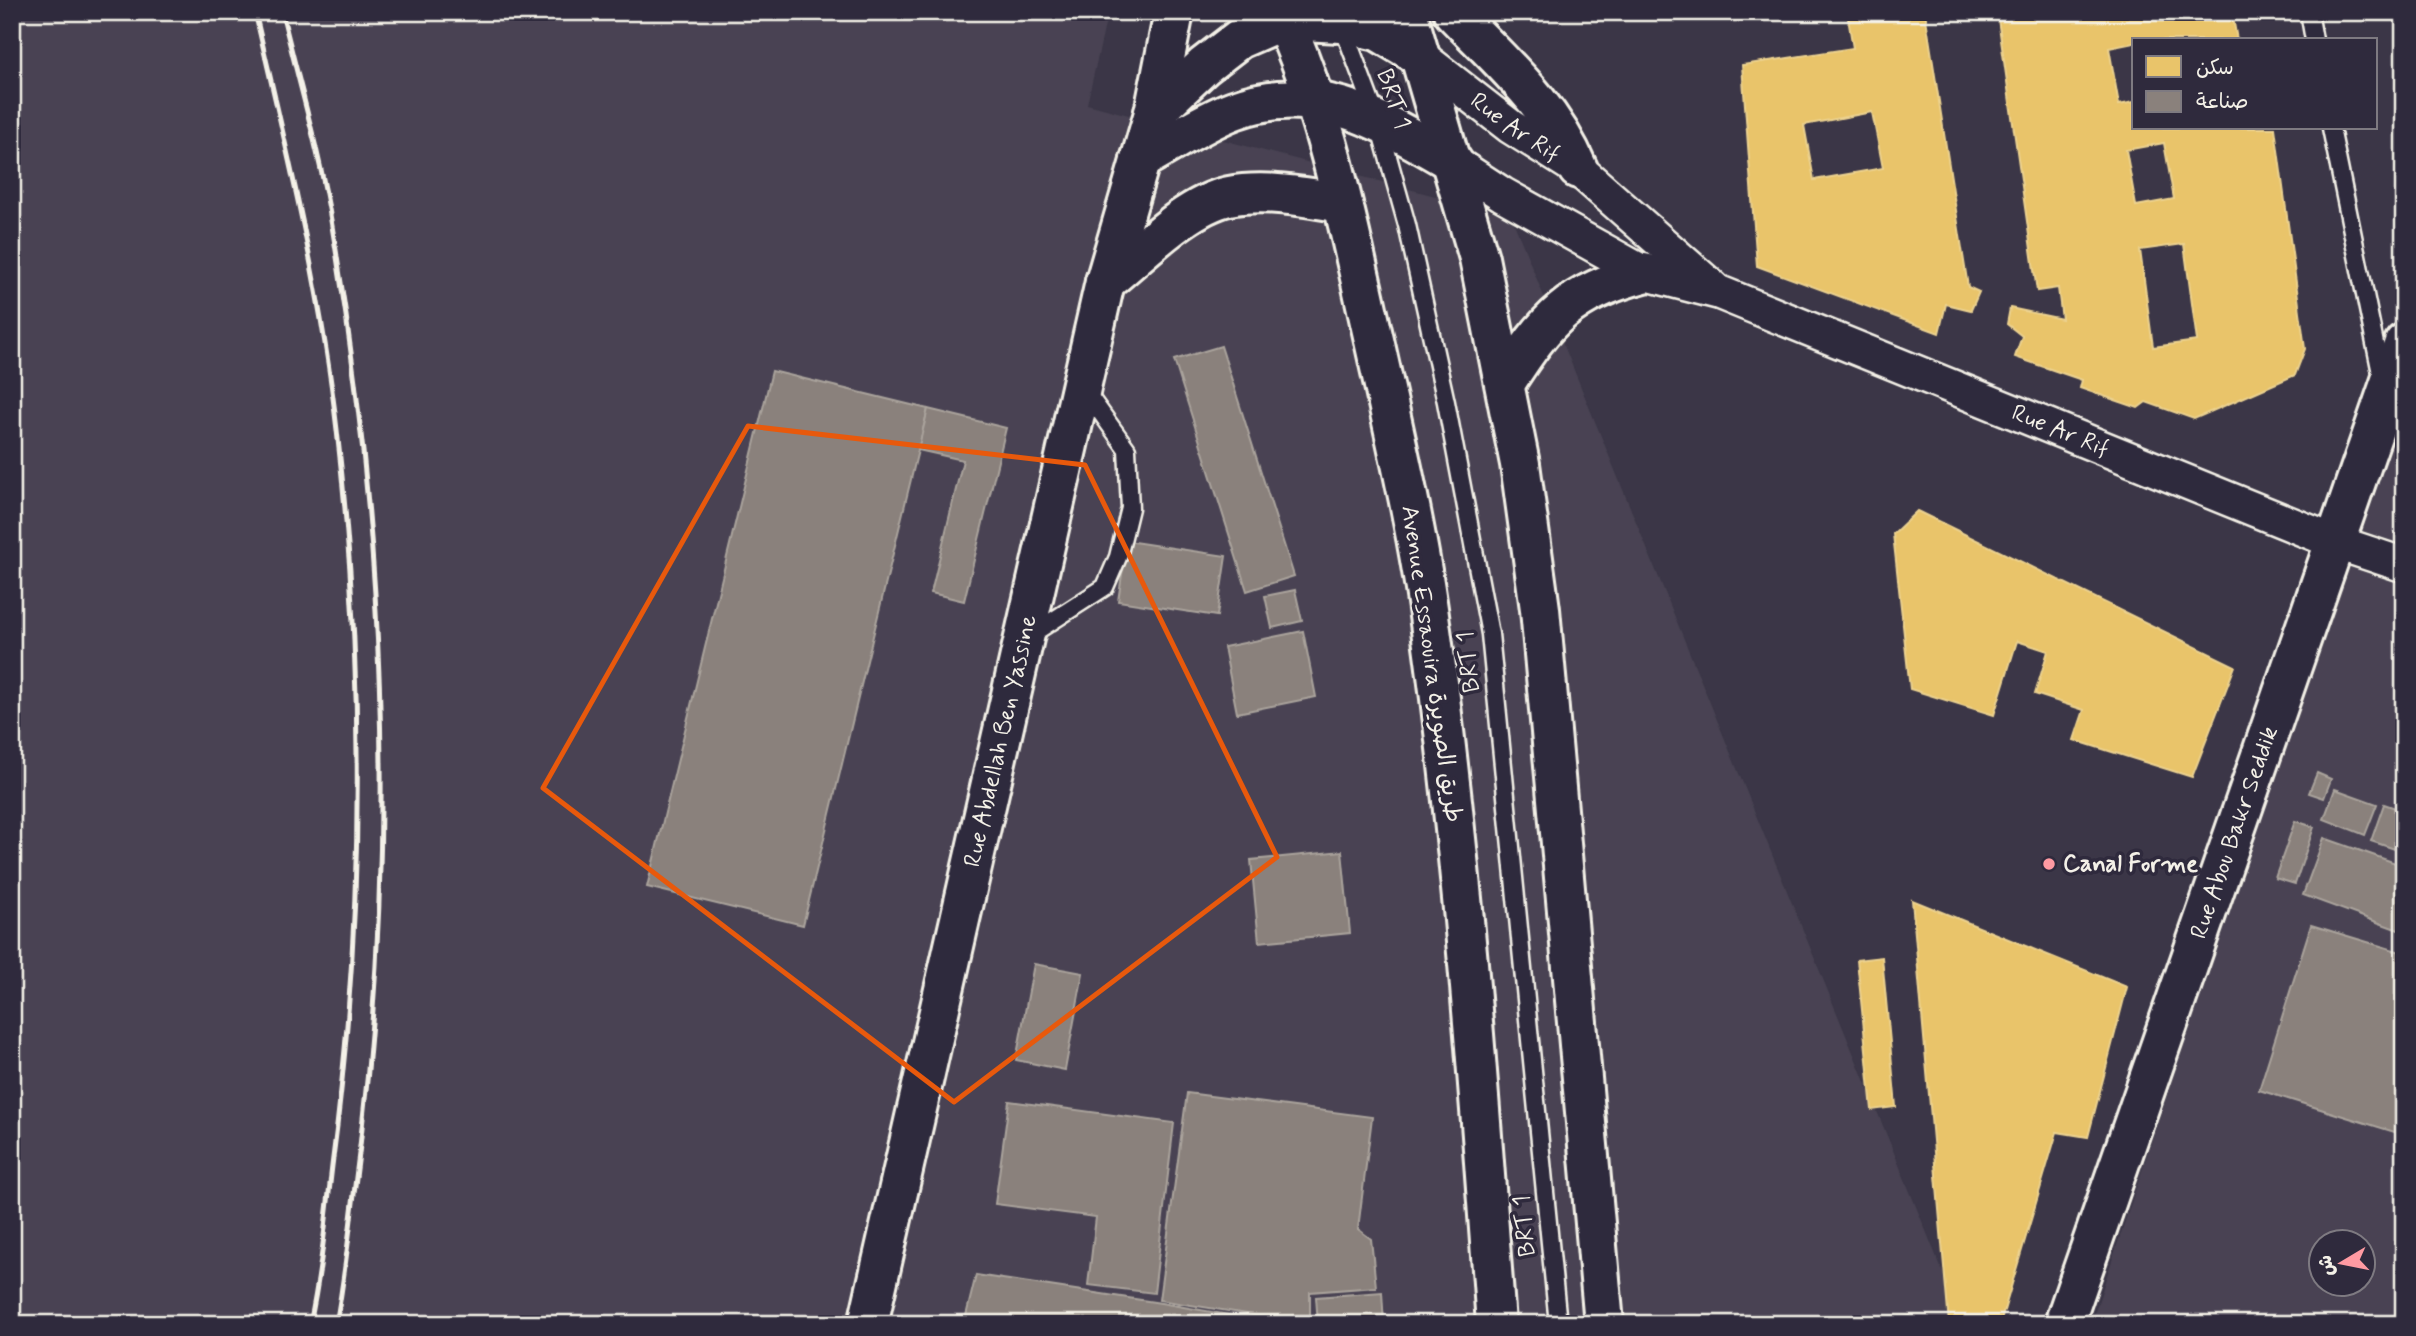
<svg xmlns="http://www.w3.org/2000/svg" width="2416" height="1336" viewBox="0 0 2416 1336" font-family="Mynerve,'Playpen Sans Arabic',sans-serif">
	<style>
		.built { fill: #484352; fill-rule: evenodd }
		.homes { fill: #e9c46a; stroke: #ecd290; stroke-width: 2; fill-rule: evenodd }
		.industry { fill: #8a817c; stroke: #aaa39c; stroke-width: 2 }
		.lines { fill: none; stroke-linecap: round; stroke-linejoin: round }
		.lane-casing { stroke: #f4f1e8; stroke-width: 21 }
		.street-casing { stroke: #f4f1e8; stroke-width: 38 }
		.secondary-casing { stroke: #f4f1e8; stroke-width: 44 }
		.primary-casing { stroke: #f4f1e8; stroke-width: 44 }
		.lane { stroke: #2f2a3d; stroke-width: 16 }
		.street { stroke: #2f2a3d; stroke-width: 33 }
		.secondary { stroke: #2f2a3d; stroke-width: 38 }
		.primary { stroke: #2f2a3d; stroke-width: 38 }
		.rail { stroke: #f4f1e8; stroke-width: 5 }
		.marked { fill: none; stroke: #e8590c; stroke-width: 5; stroke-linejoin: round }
		.poi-dot { fill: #ff9aa2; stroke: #2f2a3d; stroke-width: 2.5 }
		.labels { text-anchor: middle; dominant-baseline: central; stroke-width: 7; stroke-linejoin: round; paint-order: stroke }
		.street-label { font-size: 24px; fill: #f4f1e8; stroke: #2f2a3d }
		.poi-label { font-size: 24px; font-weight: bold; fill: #f4f1e8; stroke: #2f2a3d; text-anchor: start }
	</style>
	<rect width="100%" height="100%" fill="#3b3647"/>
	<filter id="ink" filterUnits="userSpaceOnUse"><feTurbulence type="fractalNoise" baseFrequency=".0143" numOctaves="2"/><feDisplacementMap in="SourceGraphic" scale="14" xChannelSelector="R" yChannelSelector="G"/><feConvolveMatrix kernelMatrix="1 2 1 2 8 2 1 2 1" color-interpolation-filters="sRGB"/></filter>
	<g filter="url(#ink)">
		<!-- built -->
		<g class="built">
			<path d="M12 12H1108L1087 104 1511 216 1964 1324H12Z"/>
			<path d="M2404 379V1324H2091ZM2322 1242H2364V1284H2322Z"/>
		</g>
		<!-- homes -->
		<g class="homes">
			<path d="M1847 12H1925L1968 287 1979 292 1971 310 1946 304 1939 333 1757 266 1742 65 1853 48ZM1872 112 1883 168 1814 180 1804 125Z"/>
			<path d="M1997 12H2232L2237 40H2134V43L2109 48 2119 105 2134 102V128H2275L2305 349 2295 375 2194 419 2146 402 2138 408 2080 388 2082 380 2015 357 2022 336 2007 324 2010 308 2062 319 2058 288 2037 291ZM2164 143 2174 199 2136 206 2126 150ZM2184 244 2197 341 2153 347 2140 250Z"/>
			<path d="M1917 511 2235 666 2192 777 2074 740 2084 710 2035 694 2048 651 2017 641 1994 715 1910 689 1893 534Z"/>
			<path d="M1912 900 2127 987 2088 1137 2057 1132 2000 1324H1949Z"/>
			<path d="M1882 957 1896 1107 1872 1110 1857 960Z"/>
		</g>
		<!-- industry -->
		<g class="industry">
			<path d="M1221 346 1294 576 1247 591 1174 360Z"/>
			<path d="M772 371 928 409 803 925 647 887Z"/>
			<path d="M928 409 1006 428 964 601 931 593 963 460 918 450Z"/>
			<path d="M1127 541 1226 556 1217 616 1118 601Z"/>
			<path d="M1295 590 1302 621 1272 628 1265 596Z"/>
			<path d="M1303 631 1316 697 1237 713 1224 647Z"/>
			<path d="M2317 773 2331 779 2324 798 2309 793Z"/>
			<path d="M2335 789 2377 804 2365 835 2324 819Z"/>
			<path d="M2384 804 2404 811V852L2371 841Z"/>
			<path d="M2295 821 2314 827 2295 884 2275 878Z"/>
			<path d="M2324 838 2404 866V932L2303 895Z"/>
			<path d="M1342 851 1350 933 1259 942 1251 860Z"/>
			<path d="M2311 925 2404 953V1135L2259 1090Z"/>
			<path d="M1034 964 1083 973 1065 1070 1016 1060Z"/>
			<path d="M1187 1093 1372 1117 1358 1229 1371 1239 1376 1287 1310 1292V1324L1159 1300Z"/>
			<path d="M1009 1101 1174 1123 1154 1293 1088 1285 1096 1217 995 1204Z"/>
			<path d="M976 1275 1161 1303 1279 1324H964Z"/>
			<path d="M1382 1292 1384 1324H1318L1316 1297Z"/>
			<path d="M1910 1316 1912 1324H1862Z"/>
		</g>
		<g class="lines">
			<!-- lane casing -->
			<g class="lane-casing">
				<g id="lane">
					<path d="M2309 12 2314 40"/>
					<path d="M1342 25 1378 121 1407 225 1446 402 1490 634 1558 1324"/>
					<path d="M2331 128 2382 378"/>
					<path d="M1029 636 1105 587 1118 557 1130 508 1127 449 1084 389"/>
				</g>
			</g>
			<!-- street casing -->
			<g class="street-casing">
				<g id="street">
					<path id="s1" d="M1420 56 1511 127 1578 169 1713 288"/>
					<path id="s2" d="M1453 162 1502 194 1644 273 1718 292 2335 542 2404 565"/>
				</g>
			</g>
			<!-- secondary casing -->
			<g class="secondary-casing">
				<g id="secondary">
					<path d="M1140 160C1170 144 1202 122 1234 110 1318 79 1383 122 1453 162"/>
					<path id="s3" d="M868 1324 1105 282 1154 113 1204 66 1239 39 1283 20 1341 23 1378 31 1420 56"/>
					<path id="s4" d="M2064 1324 2404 343"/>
				</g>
			</g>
			<!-- primary casing -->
			<g class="primary-casing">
				<g id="primary">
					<path d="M1280 12C1328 115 1349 231 1374 340 1395 436 1418 532 1431 630 1463 860 1479 1092 1496 1324"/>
					<path d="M1407 12 1479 258 1520 464 1540 609 1604 1324"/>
					<path d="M1453 12C1501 62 1551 104 1578 169"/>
					<path d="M1154 113 1174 12"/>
					<path d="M1105 282C1139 255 1186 205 1229 196 1265 189 1307 197 1342 203"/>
					<path d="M1506 382C1547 318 1569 293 1644 273"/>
				</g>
			</g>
			<!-- lane -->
			<use href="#lane" class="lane"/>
			<!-- street -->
			<use href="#street" class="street"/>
			<!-- secondary -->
			<use href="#secondary" class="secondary"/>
			<!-- primary -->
			<use href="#primary" class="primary"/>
			<!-- rail -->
			<g class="rail">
				<path d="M255 12C287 150 321 289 337 430 365 673 364 923 332 1166 326 1218 321 1272 310 1324"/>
				<path d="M282 12C299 83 320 154 332 226 384 534 397 835 360 1146 352 1205 347 1265 336 1324"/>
			</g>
		</g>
	</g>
	<!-- marked area -->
	<path class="marked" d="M748 426 1085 465 1277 857 954 1102 543 788Z"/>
	<!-- markers -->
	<circle class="poi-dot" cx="2049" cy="864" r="7"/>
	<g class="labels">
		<!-- street labels -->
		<g class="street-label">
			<text transform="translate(1393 99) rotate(71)">BRT 1</text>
			<text stroke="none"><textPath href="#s1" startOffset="119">Rue Ar Rif</textPath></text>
			<text stroke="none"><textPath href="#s2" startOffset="667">Rue Ar Rif</textPath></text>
			<text transform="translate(1469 662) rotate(-97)">BRT 1</text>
			<text transform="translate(1431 664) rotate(82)">Avenue Essaouira طريق الصويرة</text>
			<text stroke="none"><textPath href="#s3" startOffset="598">Rue Abdellah Ben Yassine</textPath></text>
			<text stroke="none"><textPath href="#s4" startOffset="520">Rue Abou Bakr Seddik</textPath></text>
			<text transform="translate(1525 1226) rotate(-96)">BRT 1</text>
		</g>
		<!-- poi labels -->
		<g class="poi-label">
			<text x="2063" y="864">Canal Forme</text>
		</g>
	</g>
	<!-- margin -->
	<rect width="2416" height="1336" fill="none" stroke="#2f2a3d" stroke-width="42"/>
	<rect x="21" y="21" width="2374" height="1294" fill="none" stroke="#f4f1e8" stroke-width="2.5" filter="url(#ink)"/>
	<!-- legend -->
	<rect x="2132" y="38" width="245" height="91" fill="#2f2a3d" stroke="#7e7a81" stroke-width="2"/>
	<rect x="2146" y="56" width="35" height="21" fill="#e9c46a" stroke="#7e7a81" stroke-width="2"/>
	<text x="2196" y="74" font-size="21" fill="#f4f1e8">سكن</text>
	<rect x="2146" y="91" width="35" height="21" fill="#8a817c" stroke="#7e7a81" stroke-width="2"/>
	<text x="2196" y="108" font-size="21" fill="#f4f1e8">صناعة</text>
	<!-- north arrow -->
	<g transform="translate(2342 1263) rotate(260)"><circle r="33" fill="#2f2a3d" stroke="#7e7a81" stroke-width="2"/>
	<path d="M0-5L12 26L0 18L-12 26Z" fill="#ff9aa2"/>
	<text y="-10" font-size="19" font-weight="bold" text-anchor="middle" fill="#f4f1e8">ش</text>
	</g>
</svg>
